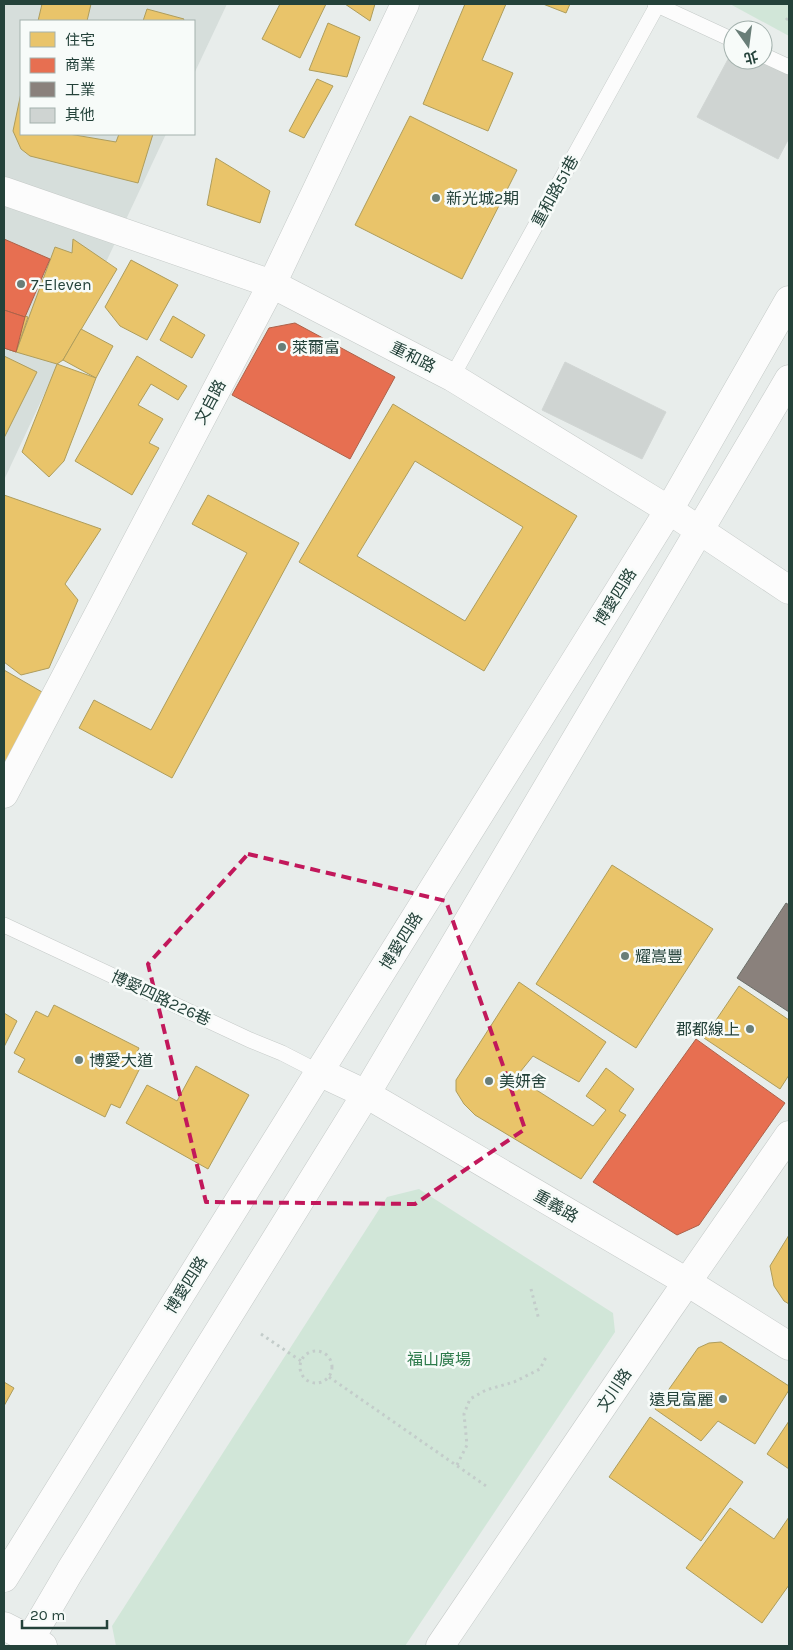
<svg xmlns="http://www.w3.org/2000/svg" width="793" height="1650" viewBox="0 0 793 1650" font-family="Karla,'Noto Sans TC',sans-serif">
	<style>
		.built { fill: #d6dedb }
		.green { fill: #d1e6d8 }
		.homes { fill: #e9c46a; stroke: #ae9d5c; fill-rule: evenodd }
		.shops { fill: #e76f51; stroke: #ac624a }
		.industry { fill: #8a817c; stroke: #6b6e68 }
		.building { fill: #cfd4d2; stroke: #d1d6d4 }
		.lines { fill: none; stroke-linecap: round; stroke-linejoin: round }
		.service-casing { stroke: #c5cac8; stroke-width: 16 }
		.minor-casing { stroke: #c5cac8; stroke-width: 29 }
		.path { stroke: #c3ccca; stroke-width: 3; stroke-dasharray: 2.5 4; stroke-linecap: butt }
		.service { stroke: #fcfcfc; stroke-width: 15 }
		.minor { stroke: #fcfcfc; stroke-width: 28 }
		.marked { fill: none; stroke: #c2185b; stroke-width: 4; stroke-dasharray: 10 6; stroke-linejoin: round }
		.poi-dot { fill: #697e78; stroke: #f7fbf9; stroke-width: 2 }
		.labels { text-anchor: middle; dominant-baseline: central; stroke-width: 5; stroke-linejoin: round; paint-order: stroke }
		.street-label { font-size: 16px; fill: #24423a; stroke: #f7fbf9 }
		.poi-label { font-size: 16px; fill: #24423a; stroke: #f7fbf9; text-anchor: start }
		.park-label { font-size: 16px; fill: #2d7a4b; stroke: #f7fbf9 }
	</style>
	<rect width="100%" height="100%" fill="#e8edeb"/>
	<!-- built -->
	<path class="built" d="M4 4H227L194 74V21H21V134H166L4 480Z"/>
	<!-- green -->
	<g class="green">
		<path d="M730 4H789V36Z"/>
		<path d="M419 1189 613 1313 615 1332 405 1646H116L112 1626 387 1197Z"/>
	</g>
	<!-- homes -->
	<g class="homes">
		<path d="M42 4H91L87 21H38Z"/>
		<path d="M280 4H326L300 58 262 39Z"/>
		<path d="M345 4H375L370 21Z"/>
		<path d="M465 4H506L482 60 513 73 488 131 423 104Z"/>
		<path d="M543 4H570L566 13Z"/>
		<path d="M147 9 184 19 183 21H143Z"/>
		<path d="M328 23 360 37 347 77 309 70Z"/>
		<path d="M317 79 333 86 304 138 289 131Z"/>
		<path d="M21 93V134H69L116 142 119 134H153L138 183 30 156 21 149 13 131Z"/>
		<path d="M410 116 517 170 462 279 355 225Z"/>
		<path d="M216 158 270 191 260 223 207 205Z"/>
		<path d="M73 239 117 269 63 360 57 364 16 352 55 247 72 253Z"/>
		<path d="M131 260 178 285 147 340 120 326 105 307Z"/>
		<path d="M4 309 28 317 16 352 4 348Z"/>
		<path d="M173 316 205 335 192 358 160 340Z"/>
		<path d="M81 329 113 346 96 378 63 360Z"/>
		<path d="M4 356 37 372 4 438Z"/>
		<path d="M137 356 187 386 178 400 151 384 138 405 163 419 149 443 159 448 132 495 75 461Z"/>
		<path d="M57 364 96 378 64 461 49 477 22 452Z"/>
		<path d="M393 404 577 516 484 671 299 562ZM415 461 523 527 465 621 357 556Z"/>
		<path d="M4 495 101 529 65 584 78 600 49 668 21 675 4 662Z"/>
		<path d="M208 495 299 543 172 778 79 728 94 700 151 730 247 553 192 524Z"/>
		<path d="M4 670 42 692 4 766Z"/>
		<path d="M612 865 713 929 636 1048 536 984Z"/>
		<path d="M519 982 606 1042 579 1082 533 1056 516 1077 593 1126 606 1110 586 1096 606 1068 634 1089 619 1111 626 1115 581 1179 475 1115 464 1104 456 1091V1080Z"/>
		<path d="M739 986 789 1020V1075L780 1089 704 1038Z"/>
		<path d="M54 1005 139 1048 133 1061 141 1066 120 1108 111 1104 105 1117 18 1072 25 1059 14 1053 36 1011 48 1017Z"/>
		<path d="M4 1013 17 1021 4 1047Z"/>
		<path d="M196 1066 249 1095 208 1169 126 1123 147 1085 177 1101Z"/>
		<path d="M789 1235V1304L784 1301 774 1286 770 1266Z"/>
		<path d="M721 1342 789 1386V1390L755 1444 718 1421 701 1441 655 1409 698 1348 709 1343Z"/>
		<path d="M4 1382 14 1388 4 1406Z"/>
		<path d="M650 1417 743 1482 701 1541 609 1477Z"/>
		<path d="M789 1421V1469L767 1454Z"/>
		<path d="M730 1508 774 1539 789 1517V1585L762 1623 686 1568Z"/>
	</g>
	<!-- shops -->
	<g class="shops">
		<path d="M4 239 50 259 25 317 4 310Z"/>
		<path d="M4 310 25 317 16 352 4 348Z"/>
		<path d="M295 323 395 377 350 459 232 395 269 328Z"/>
		<path d="M696 1039 785 1103 699 1225 677 1235 593 1182Z"/>
	</g>
	<!-- industry -->
	<path class="industry" d="M786 903 789 905V1012L737 978Z"/>
	<!-- building -->
	<g class="building">
		<path d="M733 50V60H760L789 75V138L778 159 697 117Z"/>
		<path d="M565 362 666 412 642 459 542 410Z"/>
	</g>
	<g class="lines">
		<!-- service casing -->
		<g class="service-casing">
			<g id="service">
				<path d="M655 4 733 40"/>
				<path d="M763 55 789 67"/>
				<path d="M452 377 658 4"/>
				<path d="M4 925 250 1040 282 1053 319 1072"/>
			</g>
		</g>
		<!-- minor casing -->
		<g class="minor-casing">
			<g id="minor">
				<path d="M4 191 272 284 452 377 669 510 789 590"/>
				<path d="M4 794 272 284 405 4"/>
				<path d="M319 1072 366 1094 687 1282 789 1346"/>
				<path d="M4 1578 669 510 789 300"/>
				<path d="M4 1626 43 1646"/>
				<path d="M26 1646 70 1571 366 1094 789 379"/>
				<path d="M440 1646 667 1311 789 1135"/>
			</g>
		</g>
		<!-- path -->
		<g class="path">
			<path d="M786 20 789 17"/>
			<path d="M531 1289 539 1320"/>
			<path d="M261 1334 301 1361"/>
			<circle cx="316" cy="1367" r="16"/>
			<path d="M329 1377 489 1488"/>
			<path d="M457 1465 467 1445 464 1414 470 1399 486 1390 514 1382 540 1369 546 1357"/>
		</g>
		<!-- service -->
		<use href="#service" class="service"/>
		<!-- minor -->
		<use href="#minor" class="minor"/>
	</g>
	<!-- marked area -->
	<path class="marked" d="M248 854 446 901 525 1129 415 1204 206 1202 148 964Z"/>
	<!-- markers -->
	<g class="poi-dot">
		<circle cx="436" cy="198" r="5"/>
		<circle cx="21" cy="284" r="5"/>
		<circle cx="282" cy="347" r="5"/>
		<circle cx="625" cy="956" r="5"/>
		<circle cx="750" cy="1029" r="5"/>
		<circle cx="79" cy="1060" r="5"/>
		<circle cx="489" cy="1081" r="5"/>
		<circle cx="723" cy="1399" r="5"/>
	</g>
	<g class="labels">
		<!-- street labels -->
		<g class="street-label">
			<text transform="translate(555 191) rotate(-61)">重和路51巷</text>
			<text transform="translate(413 357) rotate(27)">重和路</text>
			<text transform="translate(210 402) rotate(-62)">文自路</text>
			<text transform="translate(615 597) rotate(-58)">博愛四路</text>
			<text transform="translate(401 941) rotate(-58)">博愛四路</text>
			<text transform="translate(161 998) rotate(25)">博愛四路226巷</text>
			<text transform="translate(556 1206) rotate(30)">重義路</text>
			<text transform="translate(186 1285) rotate(-58)">博愛四路</text>
			<text transform="translate(614 1390) rotate(-56)">文川路</text>
		</g>
		<!-- poi labels -->
		<g class="poi-label">
			<text x="446" y="198">新光城2期</text>
			<text x="31" y="284">7-Eleven</text>
			<text x="292" y="347">萊爾富</text>
			<text x="635" y="956">耀嵩豐</text>
			<text x="740" y="1029" text-anchor="end">郡都線上</text>
			<text x="89" y="1060">博愛大道</text>
			<text x="499" y="1081">美妍舍</text>
			<text x="713" y="1399" text-anchor="end">遠見富麗</text>
		</g>
		<!-- park labels -->
		<g class="park-label">
			<text x="439" y="1359">福山廣場</text>
		</g>
	</g>
	<!-- border -->
	<rect width="793" height="1650" fill="none" stroke="#24423a" stroke-width="10"/>
	<!-- legend -->
	<rect x="20" y="20" width="175" height="115" fill="#f7fbf9" stroke="#a3b1ad"/>
	<rect x="30" y="32" width="25" height="15" fill="#e9c46a" stroke="#a3b1ad"/>
	<text x="65" y="45" font-size="15" fill="#24423a">住宅</text>
	<rect x="30" y="58" width="25" height="15" fill="#e76f51" stroke="#a3b1ad"/>
	<text x="65" y="70" font-size="15" fill="#24423a">商業</text>
	<rect x="30" y="82" width="25" height="15" fill="#8a817c" stroke="#a3b1ad"/>
	<text x="65" y="95" font-size="15" fill="#24423a">工業</text>
	<rect x="30" y="108" width="25" height="15" fill="#cfd4d2" stroke="#a3b1ad"/>
	<text x="65" y="120" font-size="15" fill="#24423a">其他</text>
	<!-- north arrow -->
	<g transform="translate(748 45) rotate(166)"><circle r="24" fill="#f7fbf9" stroke="#a3b1ad"/>
	<path d="M0-4L9 19L0 12L-9 19Z" fill="#697e78"/>
	<text y="-8" font-size="14" font-weight="bold" text-anchor="middle" fill="#24423a">北</text>
	</g>
	<!-- scale -->
	<path d="M22 1620v8h85v-8" fill="none" stroke="#24423a" stroke-width="2.5"/>
	<text x="30" y="1620" font-size="15" fill="#24423a" stroke="#f7fbf9" stroke-width="4" paint-order="stroke">20 m</text>
</svg>
